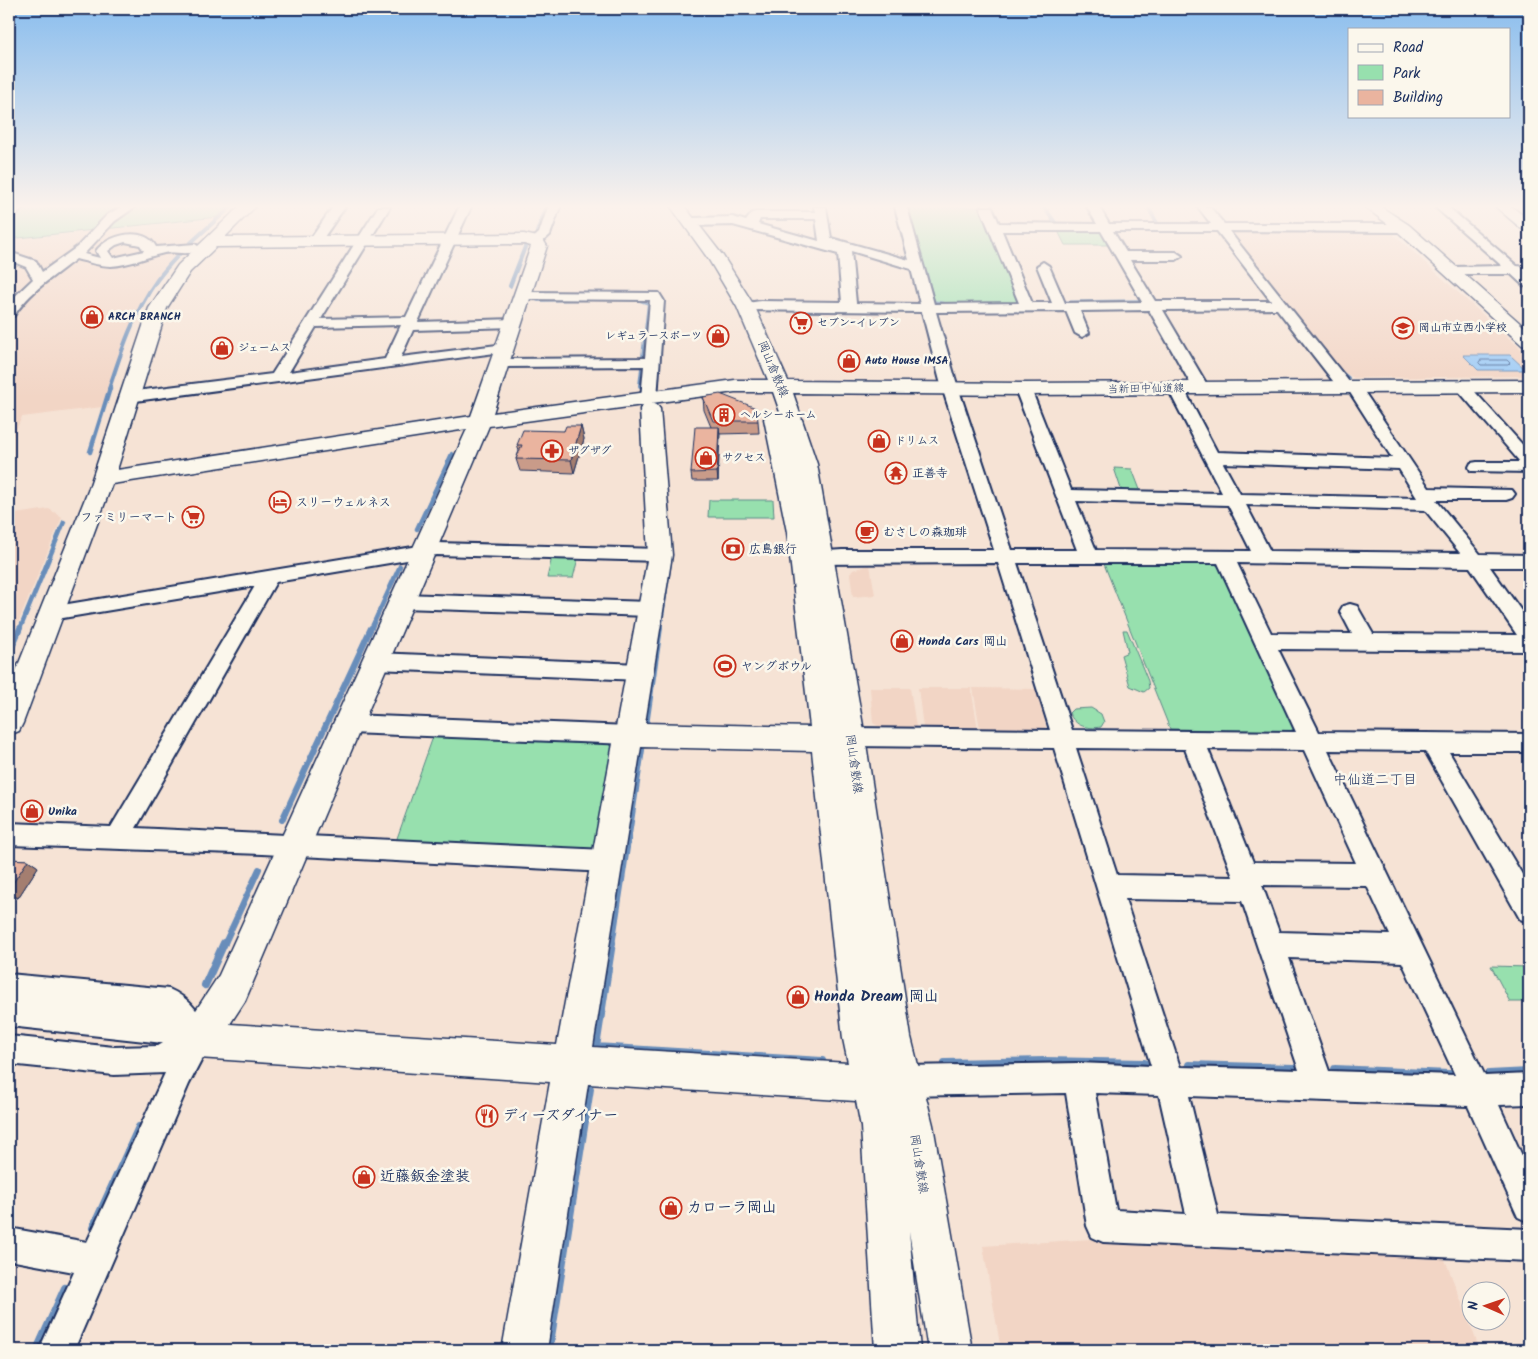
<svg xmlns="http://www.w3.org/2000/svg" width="1538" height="1359" viewBox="0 0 1538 1359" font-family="Kalam,'Klee One',sans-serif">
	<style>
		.built { fill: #f2d5c5 }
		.green { fill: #97e0ae; stroke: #598886 }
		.water { fill: #9ccbf7; stroke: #688dba }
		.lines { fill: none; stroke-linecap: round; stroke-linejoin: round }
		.shore { stroke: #4f6d9b; stroke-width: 1 }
		.stream-far3 { stroke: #688dba; stroke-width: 4 }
		.stream-far2 { stroke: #688dba; stroke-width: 4.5 }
		.stream-far1 { stroke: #688dba; stroke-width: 6 }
		.stream { stroke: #688dba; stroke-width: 8 }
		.street-casing { stroke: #1b2f5e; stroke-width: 4 }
		.secondary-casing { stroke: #1b2f5e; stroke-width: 3 }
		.street { fill: #fbf7ec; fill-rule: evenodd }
		.secondary { fill: #fbf7ec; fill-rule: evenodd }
		.wall { fill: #c99b89; stroke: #1b2f5e }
		.shaded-wall { fill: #a47e6f; stroke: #1b2f5e }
		.building { fill: #eab49f; stroke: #1b2f5e }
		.labels { text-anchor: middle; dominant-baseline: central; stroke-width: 5; stroke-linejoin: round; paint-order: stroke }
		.far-poi-label { font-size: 11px; font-weight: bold; fill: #1b2f5e; stroke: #fbf7ec; text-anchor: start }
		.far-street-label { font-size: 11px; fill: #1b2f5e; stroke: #fbf7ec }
		.street-label { font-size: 12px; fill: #1b2f5e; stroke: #fbf7ec }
		.poi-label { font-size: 12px; font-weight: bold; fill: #1b2f5e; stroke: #fbf7ec; text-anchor: start }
		.neighbourhood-label { font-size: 14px; fill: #1b2f5e; stroke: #fbf7ec }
		.near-poi-label { font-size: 15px; font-weight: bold; fill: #1b2f5e; stroke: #fbf7ec; text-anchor: start }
	</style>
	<rect width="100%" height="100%" fill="#f6e3d5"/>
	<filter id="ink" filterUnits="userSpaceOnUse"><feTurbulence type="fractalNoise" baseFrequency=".02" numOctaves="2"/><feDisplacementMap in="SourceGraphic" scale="10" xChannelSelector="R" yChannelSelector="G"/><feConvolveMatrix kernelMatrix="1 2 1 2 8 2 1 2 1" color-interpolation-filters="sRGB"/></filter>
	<g filter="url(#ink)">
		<!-- built -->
		<g class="built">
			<path d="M218 218 166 267 149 290 138 309 128 332 102 407 22 417 9 444V240Z"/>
			<path d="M1229 232H1391L1529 356V376L1354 378 1343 372 1285 300H1279Z"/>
			<path d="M49 509 62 517 9 645V515Z"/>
			<path d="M870 565 875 595 853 597 850 574 853 570Z"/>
			<path d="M870 688H910L916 727 881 728 873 723Z"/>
			<path d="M918 688H971L978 729 923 728Z"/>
			<path d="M973 688 1038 689 1046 727 1043 730 980 729Z"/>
			<path d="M1092 1239 1444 1257 1480 1350H1001L983 1246Z"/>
		</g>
		<!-- green -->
		<g class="green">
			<path d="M9 207H228L218 217 9 239Z"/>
			<path d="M905 207H981L1019 302 940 303 935 302Z"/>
			<path d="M1058 231H1098L1103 233 1108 245H1065Z"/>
			<path d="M1114 468 1132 469 1142 495H1123Z"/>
			<path d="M709 500H773L774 517H708Z"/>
			<path d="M552 557 578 558 573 578H547Z"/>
			<path d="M1213 563 1221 568 1295 728 1290 731 1170 729 1104 564Z"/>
			<path d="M1123 630H1127L1148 681 1149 688 1144 692 1130 686 1121 655 1128 652Z"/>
			<path d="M1091 708 1101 714 1104 722 1101 727C1087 729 1076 727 1069 713L1073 709Z"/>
			<path d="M433 737 607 743 615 749 599 843 587 852 395 844Z"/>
			<path d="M1491 966 1529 967V1002H1510Z"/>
		</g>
		<!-- water -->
		<path class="water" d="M1463 355H1510L1526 370H1478Z"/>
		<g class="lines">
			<!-- shore -->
			<path class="shore" d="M1481 360H1507L1510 363 1508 365H1481L1479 363Z"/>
			<!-- stream-far3 -->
			<g class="stream-far3">
				<path d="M895 207 898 219"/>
				<path d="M1044 207 1056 224H1063"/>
				<path d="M1148 207 1158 225"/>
				<path d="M537 232 546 207"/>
				<path d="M926 274 933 302 945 304"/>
				<path d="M510 286 525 247"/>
				<path d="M637 299 649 303 643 357"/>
				<path d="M538 300 581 299"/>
				<path d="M1228 301H1271"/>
				<path d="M1038 303 1149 301"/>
				<path d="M1338 370 1348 378"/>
				<path d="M640 386 642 368"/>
				<path d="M109 389C121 352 134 312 157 280 178 252 205 230 231 207"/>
			</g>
			<!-- stream-far2 -->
			<g class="stream-far2">
				<path d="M90 452 110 388"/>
				<path d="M417 529 452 454"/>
				<path d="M20 629 64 522"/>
				<path d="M371 629 400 566"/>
				<path d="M660 629 671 554"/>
			</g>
			<!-- stream-far1 -->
			<g class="stream-far1">
				<path d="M9 655 20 628"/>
				<path d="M652 725H646L660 628"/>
				<path d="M282 820 371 628"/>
				<path d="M224 945 259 869"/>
				<path d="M612 945 642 750"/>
			</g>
			<!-- stream -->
			<g class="stream">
				<path d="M612 943 596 1047 822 1061"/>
				<path d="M205 985 224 943"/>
				<path d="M945 1063 1045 1061 1144 1063"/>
				<path d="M1189 1065 1294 1068"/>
				<path d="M1335 1069 1449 1074"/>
				<path d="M1489 1074 1529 1072"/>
				<path d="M93 1228 139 1127"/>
				<path d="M37 1350 65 1288"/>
				<path d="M549 1350 590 1089"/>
			</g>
			<!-- street casing -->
			<g class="street-casing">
				<g id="street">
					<path d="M11 207H23L13 220 9 221V210Z"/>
					<path d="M121 207H135L115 221 84 254 100 258 96 251C107 235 145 225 156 247L195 244 201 248C194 257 174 251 164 253 146 257 130 265 111 266 99 266 88 262 76 259 54 276 29 292 14 316L9 317V302L33 279 26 267 9 260V252L36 261 42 272 77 247 107 215ZM125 242 140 245 144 251 113 258 108 251 116 245Z"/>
					<path d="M333 207H345L319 244H311L309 241Z"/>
					<path d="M378 207H390L321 319 406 317 459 207H471L418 322 514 319 521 323 514 327 413 330 401 357 505 344 512 348 510 351 128 402 123 400 120 397 123 394 128 392 272 374ZM401 325 385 359 289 372 316 327Z"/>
					<path d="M548 207H560L550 235 540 244H532L530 241 539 233Z"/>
					<path d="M814 207H826L831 238 909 260 895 207H907L934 304 1019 303 980 207H992L999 223 1097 224 1087 207H1099L1109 224H1211L1198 207H1210L1224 224H1403L1409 228 1403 232 1229 231 1350 383 1359 384 1429 488 1512 490 1515 494 1512 498 1506 500H1436L1480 554 1529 555V567H1490L1529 622V651L1278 649 1319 732 1529 734V752H1449L1529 886V922L1520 919 1425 751 1328 750 1485 1076 1529 1074V1104L1499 1105 1529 1171V1222L1518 1217 1468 1106 1189 1096 1218 1215 1529 1229V1261L1103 1242 1092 1237 1087 1226 1066 1093 903 1096 893 1091 888 1081 893 1071 903 1066 1078 1063 1151 1066 1054 748 850 746 842 743 839 737 842 731 850 728 1050 730 998 563 805 564 798 563 796 558 798 553 842 550H994L940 381 922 312 741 310 739 307 741 304 760 301 842 302 838 254 733 225 691 226 685 222 691 218 733 217 746 221 752 213 756 212H815ZM760 219H816L819 241 758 224ZM1002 231H1101L1142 302 1065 303 1049 266 1043 262 1037 266 1052 303H1032ZM1113 231H1217L1271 301H1155L1130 260H1176L1182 256 1176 252H1126ZM851 251 911 269 920 304 856 303ZM1277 309 1340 390 1349 391 1392 458 1217 452 1184 389 1176 384 1168 389 1222 493 1071 490 1031 389 1023 384 1015 389 1077 550H1012L956 381 936 312 1066 311 1075 333 1082 337 1089 333 1080 311 1149 310 1193 388 1201 393 1209 388 1163 310ZM1223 463 1399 469 1417 498 1240 494ZM1076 501 1228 505 1251 551 1096 550ZM1246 505 1425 510 1460 553 1270 551ZM1017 563H1218L1296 732 1072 730ZM1237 563 1470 567 1517 635 1373 634 1357 606 1350 604 1343 606 1340 611 1352 634 1271 633ZM1076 748 1185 749 1233 877 1117 875ZM1208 749 1304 750 1356 863 1253 862ZM1262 885 1367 886 1390 935 1279 932ZM1125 899 1242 901 1299 1070 1180 1067ZM1289 958 1402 962 1455 1075 1329 1071ZM1095 1093 1159 1095 1186 1214 1116 1210Z"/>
					<path d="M1435 207H1448L1517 266 1527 267 1528 270 1525 273 1529 276V287L1524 286 1511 274H1447L1446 271 1447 268 1452 267 1502 266Z"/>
					<path d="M523 292 659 293 664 301 657 398 654 401 649 403 641 398 644 366 501 367 494 363 501 359 645 358 650 300 518 299 516 296 518 293Z"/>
					<path d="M1462 381 1467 383 1529 452V472L1471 471 1469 467 1471 463 1477 462H1520L1457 389 1454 386Z"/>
					<path d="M437 543 660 549 667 550 669 555 667 560 660 561 437 555 276 582 136 828 606 850 615 853 618 861 615 869 606 872 262 854 9 845V823L111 827 255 586 51 620 44 618 41 613 44 608Z"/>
					<path d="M402 594 650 602 657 604 660 609 657 614 650 616 402 608 395 606 392 601 395 596Z"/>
					<path d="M376 653 640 664 647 666 651 672 647 678 640 680 376 669 369 667 366 661 369 655Z"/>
					<path d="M349 715 629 726 637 729 640 735 637 741 629 744 349 733 341 730 338 724 341 718Z"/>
					<path d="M9 974 169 989C192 999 203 1017 212 1040L189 1084 74 1350H39L74 1272 9 1260V1228L87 1242 165 1073 114 1075 9 1064V1036L114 1047 158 1046 163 1043 9 1026Z"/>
				</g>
			</g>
			<!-- secondary casing -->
			<g class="secondary-casing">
				<g id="secondary">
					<path d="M239 207H255L225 237 524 234 542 238 547 246 493 413 735 380H768L737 307 709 260 671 207H685L723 256 755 307 788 381 1023 383 1529 380V392L1023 395 793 393 817 464 865 737 911 1037 933 1125 972 1350H928L909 1231 920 1350H875L861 1127 856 1101 588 1084 547 1350H502L550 1082 198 1058 185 1053 180 1040 185 1027 219 975 467 429 112 484 23 723 19 731 9 735V688L88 491 149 308 178 265ZM524 244 531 246 471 416 117 470 167 308 190 272 216 247ZM735 392H773L781 415 774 413 767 415 764 419 787 532 810 727 645 723 672 555 660 409 657 405 652 403ZM643 405 640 409 648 555 557 1045 230 1024 245 1001 489 426ZM641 747 812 751 843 1039 848 1063 593 1047Z"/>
					<path d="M1365 207H1381L1409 225 1529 331V347L1522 345 1397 231Z"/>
					<path d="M1496 207H1512L1529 220V232L1523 230Z"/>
				</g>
			</g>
			<!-- street -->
			<use href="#street" class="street"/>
			<!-- secondary -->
			<use href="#secondary" class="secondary"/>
		</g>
		<!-- wall -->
		<g class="wall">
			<path d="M703 397 758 421 759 433 719 434 718 481H692L691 473 711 427 704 410Z"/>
			<path d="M581 426 584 439 574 473 520 471 516 459 519 451 517 445Z"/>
			<path d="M9 859 28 860 38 867 18 898H9Z"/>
		</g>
		<!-- shaded-wall -->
		<g class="shaded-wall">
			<path d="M581 426 584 439 574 473 571 460Z"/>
			<path d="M719 427 720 435 718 481 717 472Z"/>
			<path d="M28 860 38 867 18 898 9 892V889Z"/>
		</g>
		<!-- building -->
		<g class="building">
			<path d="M720 394 756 408 758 421H713L703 397Z"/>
			<path d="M566 426H581L571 460 516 459 522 445H517L523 430 564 431Z"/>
			<path d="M695 427H719L717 472 691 473Z"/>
			<path d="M9 859 28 860 9 889Z"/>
		</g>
	</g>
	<!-- sky -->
	<linearGradient id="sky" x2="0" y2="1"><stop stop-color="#89bdee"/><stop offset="0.52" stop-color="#fbf2ec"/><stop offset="1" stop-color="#fbf2ec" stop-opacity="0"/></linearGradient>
	<rect width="1538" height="397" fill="url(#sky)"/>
	<!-- icons -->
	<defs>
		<g id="shop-ring" transform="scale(1.125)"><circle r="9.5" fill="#fbf7ec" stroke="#c8321e" stroke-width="1.5"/><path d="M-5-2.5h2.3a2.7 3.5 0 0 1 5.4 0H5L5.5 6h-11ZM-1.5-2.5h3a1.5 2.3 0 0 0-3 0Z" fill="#c8321e"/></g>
		<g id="supermarket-ring" transform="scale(1.125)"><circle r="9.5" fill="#fbf7ec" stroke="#c8321e" stroke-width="1.5"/><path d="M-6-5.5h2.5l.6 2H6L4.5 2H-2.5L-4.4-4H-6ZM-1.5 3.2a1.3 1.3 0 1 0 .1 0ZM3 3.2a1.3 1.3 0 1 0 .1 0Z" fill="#c8321e"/></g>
		<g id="school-ring" transform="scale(1.125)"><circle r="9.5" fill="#fbf7ec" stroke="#c8321e" stroke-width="1.5"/><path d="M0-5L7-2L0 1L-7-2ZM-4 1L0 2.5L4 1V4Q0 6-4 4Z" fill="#c8321e"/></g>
		<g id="building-ring" transform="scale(1.125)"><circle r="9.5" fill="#fbf7ec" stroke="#c8321e" stroke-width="1.5"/><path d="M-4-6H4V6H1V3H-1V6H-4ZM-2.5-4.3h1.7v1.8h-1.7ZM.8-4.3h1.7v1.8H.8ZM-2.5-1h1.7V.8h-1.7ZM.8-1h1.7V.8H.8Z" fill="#c8321e"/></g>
		<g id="pharmacy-ring" transform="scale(1.125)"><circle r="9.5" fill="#fbf7ec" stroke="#c8321e" stroke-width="1.5"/><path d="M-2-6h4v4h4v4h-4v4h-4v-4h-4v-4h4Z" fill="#c8321e"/></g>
		<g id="temple-ring" transform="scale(1.125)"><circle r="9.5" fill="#fbf7ec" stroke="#c8321e" stroke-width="1.5"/><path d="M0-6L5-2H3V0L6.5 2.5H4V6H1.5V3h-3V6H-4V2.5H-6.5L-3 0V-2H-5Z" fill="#c8321e"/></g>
		<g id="hotel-ring" transform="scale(1.125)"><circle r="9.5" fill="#fbf7ec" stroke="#c8321e" stroke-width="1.5"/><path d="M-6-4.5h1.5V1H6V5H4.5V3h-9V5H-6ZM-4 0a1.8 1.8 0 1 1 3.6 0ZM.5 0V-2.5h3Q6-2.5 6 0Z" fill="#c8321e"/></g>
		<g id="cafe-ring" transform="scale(1.125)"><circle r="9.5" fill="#fbf7ec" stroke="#c8321e" stroke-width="1.5"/><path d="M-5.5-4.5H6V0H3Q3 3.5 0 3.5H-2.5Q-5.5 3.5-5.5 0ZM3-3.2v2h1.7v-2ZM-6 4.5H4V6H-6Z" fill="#c8321e"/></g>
		<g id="bank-ring" transform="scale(1.125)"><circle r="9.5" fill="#fbf7ec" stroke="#c8321e" stroke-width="1.5"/><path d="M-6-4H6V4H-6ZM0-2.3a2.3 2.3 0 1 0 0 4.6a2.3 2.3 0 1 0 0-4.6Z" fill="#c8321e"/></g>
		<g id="stadium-ring" transform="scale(1.125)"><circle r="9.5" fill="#fbf7ec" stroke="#c8321e" stroke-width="1.5"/><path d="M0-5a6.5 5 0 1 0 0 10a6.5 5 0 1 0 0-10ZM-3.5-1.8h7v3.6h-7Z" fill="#c8321e"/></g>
		<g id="restaurant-ring" transform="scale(1.125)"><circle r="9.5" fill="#fbf7ec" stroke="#c8321e" stroke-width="1.5"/><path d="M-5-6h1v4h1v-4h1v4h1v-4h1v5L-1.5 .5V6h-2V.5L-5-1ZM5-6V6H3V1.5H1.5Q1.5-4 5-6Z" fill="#c8321e"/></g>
	</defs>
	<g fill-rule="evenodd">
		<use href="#shop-ring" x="92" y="317"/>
		<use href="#supermarket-ring" x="801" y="323"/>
		<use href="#school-ring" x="1403" y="328"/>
		<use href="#shop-ring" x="718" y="336"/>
		<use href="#shop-ring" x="222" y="348"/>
		<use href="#shop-ring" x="849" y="361"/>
		<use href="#building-ring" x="724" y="415"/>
		<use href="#shop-ring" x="879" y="441"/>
		<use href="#pharmacy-ring" x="552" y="451"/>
		<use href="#shop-ring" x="706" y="458"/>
		<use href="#temple-ring" x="896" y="473"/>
		<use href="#hotel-ring" x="280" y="502"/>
		<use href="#supermarket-ring" x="193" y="517"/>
		<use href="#cafe-ring" x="867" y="532"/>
		<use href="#bank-ring" x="733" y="549"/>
		<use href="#shop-ring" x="902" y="641"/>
		<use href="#stadium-ring" x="725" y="666"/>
		<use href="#shop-ring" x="32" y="811"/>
		<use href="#shop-ring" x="798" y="997"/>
		<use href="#restaurant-ring" x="487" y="1116"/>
		<use href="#shop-ring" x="364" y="1177"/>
		<use href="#shop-ring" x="671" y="1208"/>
	</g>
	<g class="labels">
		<!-- far-poi labels -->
		<g class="far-poi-label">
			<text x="108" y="317">ARCH BRANCH</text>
			<text x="817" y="323">セブン-イレブン</text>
			<text x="1419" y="328">岡山市立西小学校</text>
			<text x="702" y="336" text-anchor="end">レギュラースポーツ</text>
			<text x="238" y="348">ジェームス</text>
			<text x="865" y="361">Auto House IMSA</text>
			<text x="740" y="415">ヘルシーホーム</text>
			<text x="895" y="441">ドリムス</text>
			<text x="568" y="451">ザグザグ</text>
			<text x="722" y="458">サクセス</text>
		</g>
		<!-- far-street labels -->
		<g class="far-street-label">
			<text transform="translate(1146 389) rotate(-1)">当新田中仙道線</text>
		</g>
		<!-- street labels -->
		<g class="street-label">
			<text transform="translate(773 369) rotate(67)">岡山倉敷線</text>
			<text transform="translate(854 764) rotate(82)">岡山倉敷線</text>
			<text transform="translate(919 1164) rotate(81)">岡山倉敷線</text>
		</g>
		<!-- poi labels -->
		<g class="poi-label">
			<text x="912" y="473">正善寺</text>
			<text x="296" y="502">スリーウェルネス</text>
			<text x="177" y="517" text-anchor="end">ファミリーマート</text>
			<text x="883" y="532">むさしの森珈琲</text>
			<text x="749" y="549">広島銀行</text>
			<text x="918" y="641">Honda Cars 岡山</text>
			<text x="741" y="666">ヤングボウル</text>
			<text x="48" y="811">Unika</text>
		</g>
		<!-- neighbourhood labels -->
		<g class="neighbourhood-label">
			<text x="1375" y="780">中仙道二丁目</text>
		</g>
		<!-- near-poi labels -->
		<g class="near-poi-label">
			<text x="814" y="997">Honda Dream 岡山</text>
			<text x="503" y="1116">ディーズダイナー</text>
			<text x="380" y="1177">近藤鈑金塗装</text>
			<text x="687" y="1208">カローラ岡山</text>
		</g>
	</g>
	<!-- margin -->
	<rect width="1538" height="1359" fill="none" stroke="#fbf7ec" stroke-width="30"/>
	<rect x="15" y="15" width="1508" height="1329" fill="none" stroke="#1b2f5e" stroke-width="2" filter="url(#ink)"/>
	<!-- legend -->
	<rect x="1348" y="28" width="162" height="90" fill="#fbf7ec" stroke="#a1a7b3"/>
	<rect x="1358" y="44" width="25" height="8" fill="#fbf7ec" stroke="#a1a7b3"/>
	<text x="1393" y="52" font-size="15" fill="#1b2f5e">Road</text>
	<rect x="1358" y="65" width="25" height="15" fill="#97e0ae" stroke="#a1a7b3"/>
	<text x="1393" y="78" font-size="15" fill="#1b2f5e">Park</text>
	<rect x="1358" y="90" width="25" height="15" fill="#eab49f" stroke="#a1a7b3"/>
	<text x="1393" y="102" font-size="15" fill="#1b2f5e">Building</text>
	<!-- north arrow -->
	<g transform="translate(1486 1306) rotate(272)"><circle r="24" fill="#fbf7ec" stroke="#a1a7b3"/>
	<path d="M0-4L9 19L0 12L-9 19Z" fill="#c8321e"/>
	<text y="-8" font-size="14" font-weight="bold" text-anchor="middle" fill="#1b2f5e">N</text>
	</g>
</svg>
